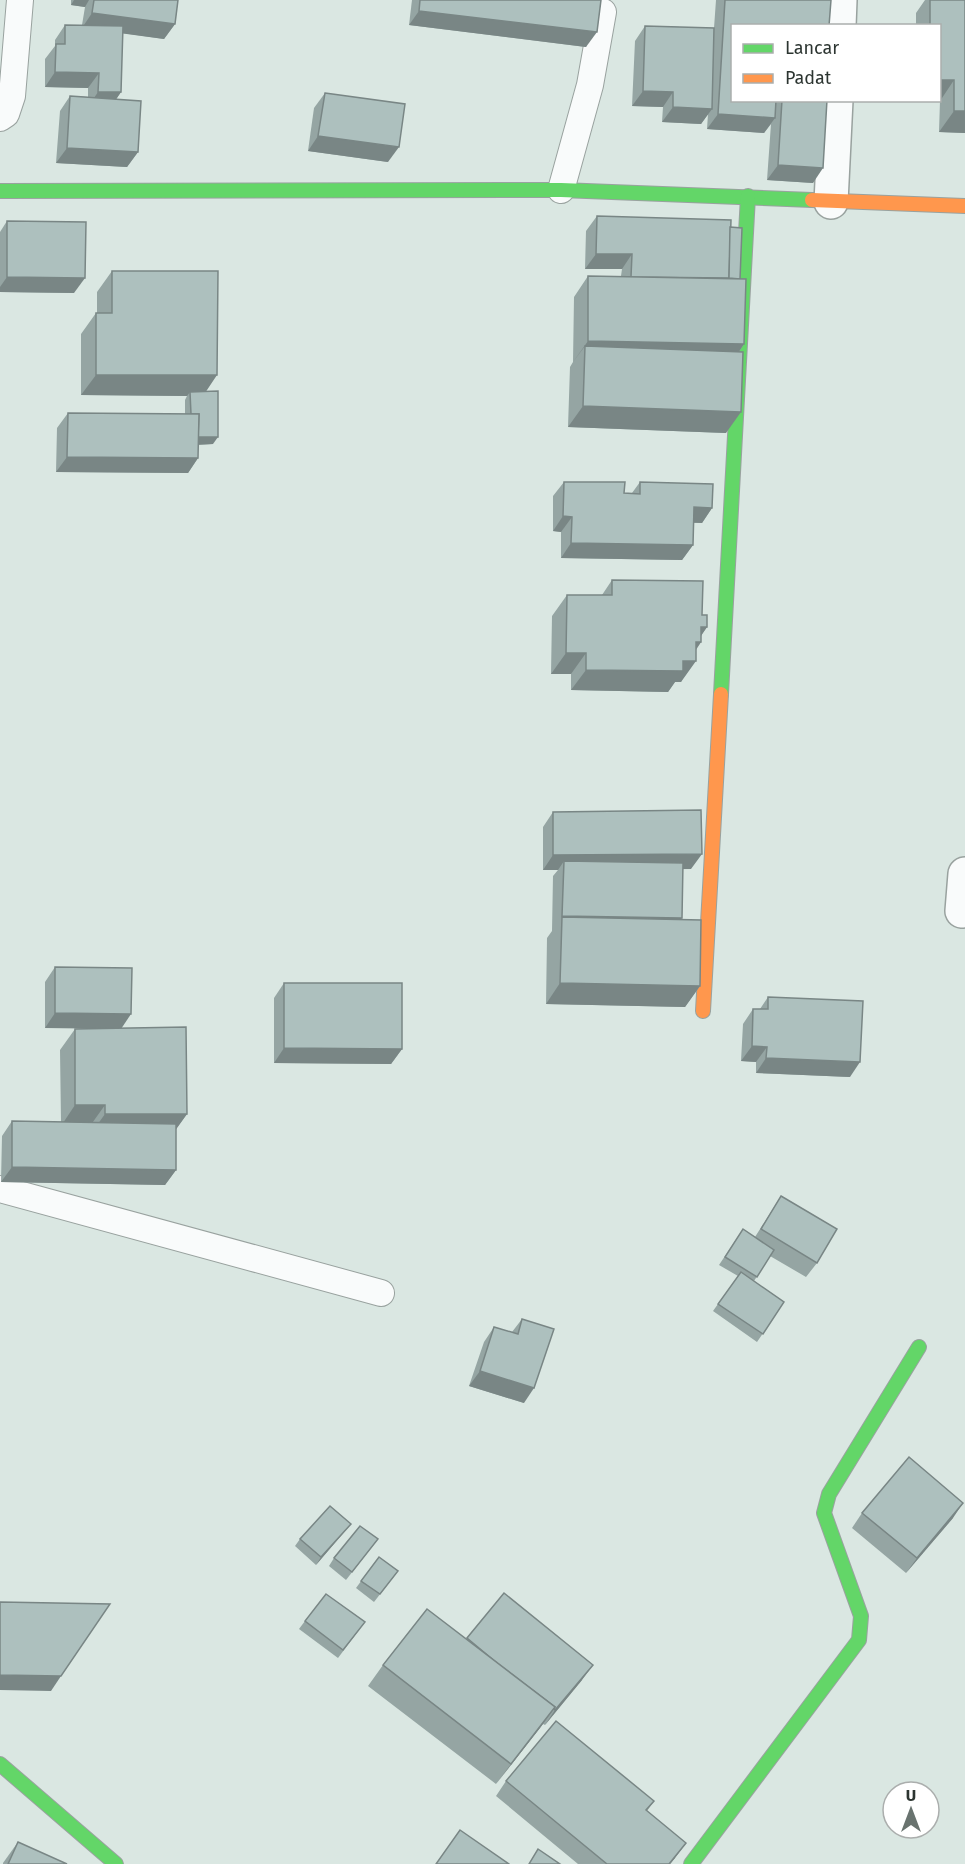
<svg xmlns="http://www.w3.org/2000/svg" width="965" height="1864" viewBox="0 0 965 1864" font-family="'Fira Sans',sans-serif">
	<style>
		.lines { fill: none; stroke-linecap: round; stroke-linejoin: round }
		.lane-casing { stroke: #99a29f; stroke-width: 28 }
		.street-casing { stroke: #99a29f; stroke-width: 36 }
		.fast-casing { stroke: #99a29f; stroke-width: 16 }
		.slow-casing { stroke: #99a29f; stroke-width: 16 }
		.lane { stroke: #f9fbfb; stroke-width: 26 }
		.street { stroke: #f9fbfb; stroke-width: 33 }
		.fast { stroke: #63d668; stroke-width: 14 }
		.slow { stroke: #ff974d; stroke-width: 14 }
		.wall { fill: #95a5a3 }
		.shaded-wall { fill: #798685 }
		.building { fill: #adc0be; stroke: #798685; stroke-width: 1.5 }
	</style>
	<rect width="100%" height="100%" fill="#dae7e2"/>
	<g class="lines">
		<!-- lane casing -->
		<g class="lane-casing">
			<g id="lane">
				<path d="M0 118 6 114 12 96 20 0"/>
				<path d="M561 190 590 85 603 12"/>
				<path d="M0 1189 381 1293"/>
			</g>
		</g>
		<!-- street casing -->
		<g class="street-casing">
			<g id="street">
				<path d="M839 26 840 0"/>
				<path d="M831 202 836 100"/>
				<path d="M962 911 965 874"/>
			</g>
		</g>
		<!-- fast casing -->
		<g class="fast-casing">
			<g id="fast">
				<path d="M0 191 561 190 812 200"/>
				<path d="M721 694 748 196"/>
				<path d="M0 1764 116 1864"/>
				<path d="M691 1864 859 1640 861 1616 824 1513 829 1494 919 1347"/>
			</g>
		</g>
		<!-- slow casing -->
		<g class="slow-casing">
			<g id="slow">
				<path d="M812 200 965 206"/>
				<path d="M703 1011 721 694"/>
			</g>
		</g>
		<!-- lane -->
		<use href="#lane" class="lane"/>
		<!-- street -->
		<use href="#street" class="street"/>
		<!-- fast -->
		<use href="#fast" class="fast"/>
		<!-- slow -->
		<use href="#slow" class="slow"/>
	</g>
	<!-- wall -->
	<g class="wall">
		<path d="M71 0H178L175 24 164 39 122 33 121 92 116 99 138 152 127 167 56 163 60 111 70 96 88 97V88L45 87V59L55 46V40L65 25H82L85 7 71 5Z"/>
		<path d="M412 0H601L586 47 409 25Z"/>
		<path d="M716 0H831L732 100H827L813 183 767 180 771 124 764 133 707 129 708 114 701 124 662 122 663 107 632 106 635 41 645 26 714 28Z"/>
		<path d="M925 0H965V133L939 132 940 101 916 100H939V26H916V13Z"/>
		<path d="M325 93 388 162 308 151 314 108Z"/>
		<path d="M597 216 730 227 740 279 744 344 739 352 726 433 568 427 570 367 573 362 574 297 588 276H621L622 269H585L586 231Z"/>
		<path d="M7 221 74 293 0 292V232Z"/>
		<path d="M112 271 206 392 213 444 198 445V458L188 473 56 472 57 428 68 413 185 414V400L187 396 81 395V334L96 313H97V292Z"/>
		<path d="M564 482 624 493H632L640 482 712 508 702 523H693V545L682 560 561 558V532L553 531V496Z"/>
		<path d="M612 580 702 615 707 627 701 635V642L696 650 681 682H675L668 692 571 690V674H551L552 616 567 595H602Z"/>
		<path d="M553 812 691 869H683L681 919 700 986 685 1007 546 1004 547 938 552 931 553 876 558 870H543V827Z"/>
		<path d="M55 967 121 1028 187 1114 176 1129V1170L165 1185 1 1182 2 1136 12 1121 61 1122 60 1050 75 1029 93 1028H45V982Z"/>
		<path d="M284 983 402 1049 391 1064 274 1063V998Z"/>
		<path d="M768 997 850 1077 756 1073V1062L741 1061 743 1024 753 1009H760Z"/>
		<path d="M781 1196 817 1263 806 1277 770 1256 754 1281 784 1302 757 1342 713 1311 738 1276 719 1265 743 1229 755 1237Z"/>
		<path d="M522 1319 524 1403 469 1386 484 1342 494 1327 512 1332Z"/>
		<path d="M862 1513 953 1518 906 1573 852 1528Z"/>
		<path d="M351 1524 345 1531 316 1565 295 1546 300 1539Z"/>
		<path d="M378 1539 346 1580 329 1566 334 1558Z"/>
		<path d="M379 1557 398 1571 374 1602 356 1588Z"/>
		<path d="M504 1593 582 1680 545 1725 543 1724 496 1784 368 1686 383 1665 466 1639Z"/>
		<path d="M305 1621 359 1630 338 1658 299 1629Z"/>
		<path d="M506 1781 654 1801 647 1811 675 1858 670 1864H578L496 1796Z"/>
		<path d="M18 1842 8 1864H3V1863Z"/>
	</g>
	<!-- shaded-wall -->
	<g class="shaded-wall">
		<path d="M74 0H89L85 7 71 5Z"/>
		<path d="M419 11 597 32 586 47 409 25Z"/>
		<path d="M92 13 175 24 164 39 82 28Z"/>
		<path d="M55 72 99 73 88 88 45 87Z"/>
		<path d="M939 80H954L940 101 916 100H939Z"/>
		<path d="M643 91 673 92 663 107 632 106Z"/>
		<path d="M98 92H121L111 107H88Z"/>
		<path d="M673 107 712 109 701 124 662 122Z"/>
		<path d="M954 111H965V133L939 132Z"/>
		<path d="M718 114 775 118 764 133 707 129Z"/>
		<path d="M318 136 399 147 388 162 308 151Z"/>
		<path d="M67 148 138 152 127 167 56 163Z"/>
		<path d="M778 165 823 168 813 183 767 180Z"/>
		<path d="M596 254H632L622 269H585Z"/>
		<path d="M7 277 85 278 74 293 0 292V287Z"/>
		<path d="M588 341 744 344 730 365 585 346 573 362Z"/>
		<path d="M96 375H217L203 396 190 392 187 396 81 395Z"/>
		<path d="M583 406 741 412 726 433 568 427Z"/>
		<path d="M195 437H218L213 444 190 445Z"/>
		<path d="M67 457 198 458 188 473 56 472Z"/>
		<path d="M694 507 712 508 702 523 683 522Z"/>
		<path d="M563 516 572 517 561 532 553 531Z"/>
		<path d="M571 543 693 545 682 560 561 558Z"/>
		<path d="M701 627H707L697 642H701L688 661H696L681 682H675L668 692 571 690 586 670Z"/>
		<path d="M566 653H586L571 674H551Z"/>
		<path d="M702 854 691 869 564 870V861L558 870H543L553 855Z"/>
		<path d="M562 916 682 918 672 933 562 917Z"/>
		<path d="M560 983 700 986 685 1007 546 1004Z"/>
		<path d="M55 1013 131 1014 121 1029 45 1028Z"/>
		<path d="M752 1046 767 1047 756 1062 741 1061Z"/>
		<path d="M284 1048 402 1049 391 1064 274 1063Z"/>
		<path d="M766 1058 860 1062 850 1077 756 1073Z"/>
		<path d="M75 1105H105L90 1126H61Z"/>
		<path d="M105 1114H187L172 1135H90Z"/>
		<path d="M12 1167 176 1170 165 1185 1 1182Z"/>
		<path d="M480 1371 534 1388 524 1403 469 1386Z"/>
		<path d="M963 1503 953 1518 906 1573 917 1558Z"/>
		<path d="M351 1524 345 1531 316 1565 321 1557Z"/>
		<path d="M593 1665 582 1680 545 1725 555 1710Z"/>
		<path d="M0 1675 61 1676 51 1691 0 1690Z"/>
		<path d="M555 1707 540 1728 496 1784 511 1764Z"/>
		<path d="M686 1843 675 1858 670 1864H669Z"/>
	</g>
	<!-- building -->
	<g class="building">
		<path d="M94 0H178L175 24 92 13Z"/>
		<path d="M420 0H601L597 32 419 11Z"/>
		<path d="M725 0H831L829 26H732V100H776L775 118 718 114Z"/>
		<path d="M930 0H965V111H954V80H939V26H930Z"/>
		<path d="M65 25 123 26 121 92H98L99 73 55 72 56 44H65Z"/>
		<path d="M645 26 714 28 712 109 673 107V92L643 91Z"/>
		<path d="M325 93 405 104 399 147 318 136Z"/>
		<path d="M70 96 141 101 138 152 67 148Z"/>
		<path d="M782 100H827L823 168 778 165Z"/>
		<path d="M597 216 731 220 729 278 631 277 632 254H596Z"/>
		<path d="M7 221 86 222 85 278 7 277Z"/>
		<path d="M730 227 742 228 740 279 729 278Z"/>
		<path d="M112 271H218L217 375H96V313H112Z"/>
		<path d="M588 276 746 279 744 344 588 341Z"/>
		<path d="M585 346 743 352 741 412 583 406Z"/>
		<path d="M218 391V437H198L199 414H191L190 392Z"/>
		<path d="M68 413 199 414 198 458 67 457Z"/>
		<path d="M564 482H625L624 493 640 494V482L713 484 712 508 694 507 693 545 571 543 572 517 563 516Z"/>
		<path d="M612 580 703 581 702 615H707V627H701V642H696V661H683V671L586 670V653H566L567 595H612Z"/>
		<path d="M701 810 702 854 553 855V812Z"/>
		<path d="M564 861 683 863 682 918 562 916Z"/>
		<path d="M562 917 701 920 700 986 560 983Z"/>
		<path d="M55 967 132 968 131 1014 55 1013Z"/>
		<path d="M284 983H402V1049L284 1048Z"/>
		<path d="M768 997 863 1001 860 1062 766 1058 767 1047 752 1046 753 1009H768Z"/>
		<path d="M186 1027 187 1114H105V1105H75V1029Z"/>
		<path d="M12 1121 176 1124V1170L12 1167Z"/>
		<path d="M781 1196 837 1229 817 1263 761 1229Z"/>
		<path d="M743 1229 774 1250 757 1277 725 1257Z"/>
		<path d="M741 1272 784 1302 763 1334 718 1304Z"/>
		<path d="M522 1319 554 1329 534 1388 480 1371 494 1327 518 1334Z"/>
		<path d="M909 1457 963 1503 917 1558 862 1513Z"/>
		<path d="M330 1506 351 1524 321 1557 300 1539Z"/>
		<path d="M360 1526 378 1539 352 1572 334 1558Z"/>
		<path d="M379 1557 398 1571 380 1594 361 1581Z"/>
		<path d="M504 1593 593 1665 555 1710 554 1709 555 1707 497 1663 467 1638Z"/>
		<path d="M326 1594 365 1622 343 1650 305 1621Z"/>
		<path d="M0 1602 110 1604 61 1676 0 1675Z"/>
		<path d="M427 1609 555 1707 511 1764 383 1665Z"/>
		<path d="M556 1721 654 1801 646 1810 686 1843 669 1864H607L506 1781Z"/>
		<path d="M460 1830 509 1864H436Z"/>
		<path d="M18 1842 67 1864H8Z"/>
		<path d="M538 1849 560 1864H529Z"/>
	</g>
	<!-- legend -->
	<rect x="731" y="24" width="210" height="78" fill="#ffffff" stroke="#abaead" stroke-width="1.5"/>
	<rect x="743" y="44" width="30" height="9" fill="#63d668" stroke="#abaead" stroke-width="1.5"/>
	<text x="785" y="54" font-size="18" fill="#2c3531">Lancar</text>
	<rect x="743" y="74" width="30" height="9" fill="#ff974d" stroke="#abaead" stroke-width="1.5"/>
	<text x="785" y="84" font-size="18" fill="#2c3531">Padat</text>
	<!-- north arrow -->
	<g transform="translate(911 1810)"><circle r="28" fill="#ffffff" stroke="#abaead" stroke-width="1.5"/>
	<path d="M0-4.5L10 22L0 15L-10 22Z" fill="#69736f"/>
	<text y="-9" font-size="16" font-weight="bold" text-anchor="middle" fill="#2c3531">U</text>
	</g>
</svg>
